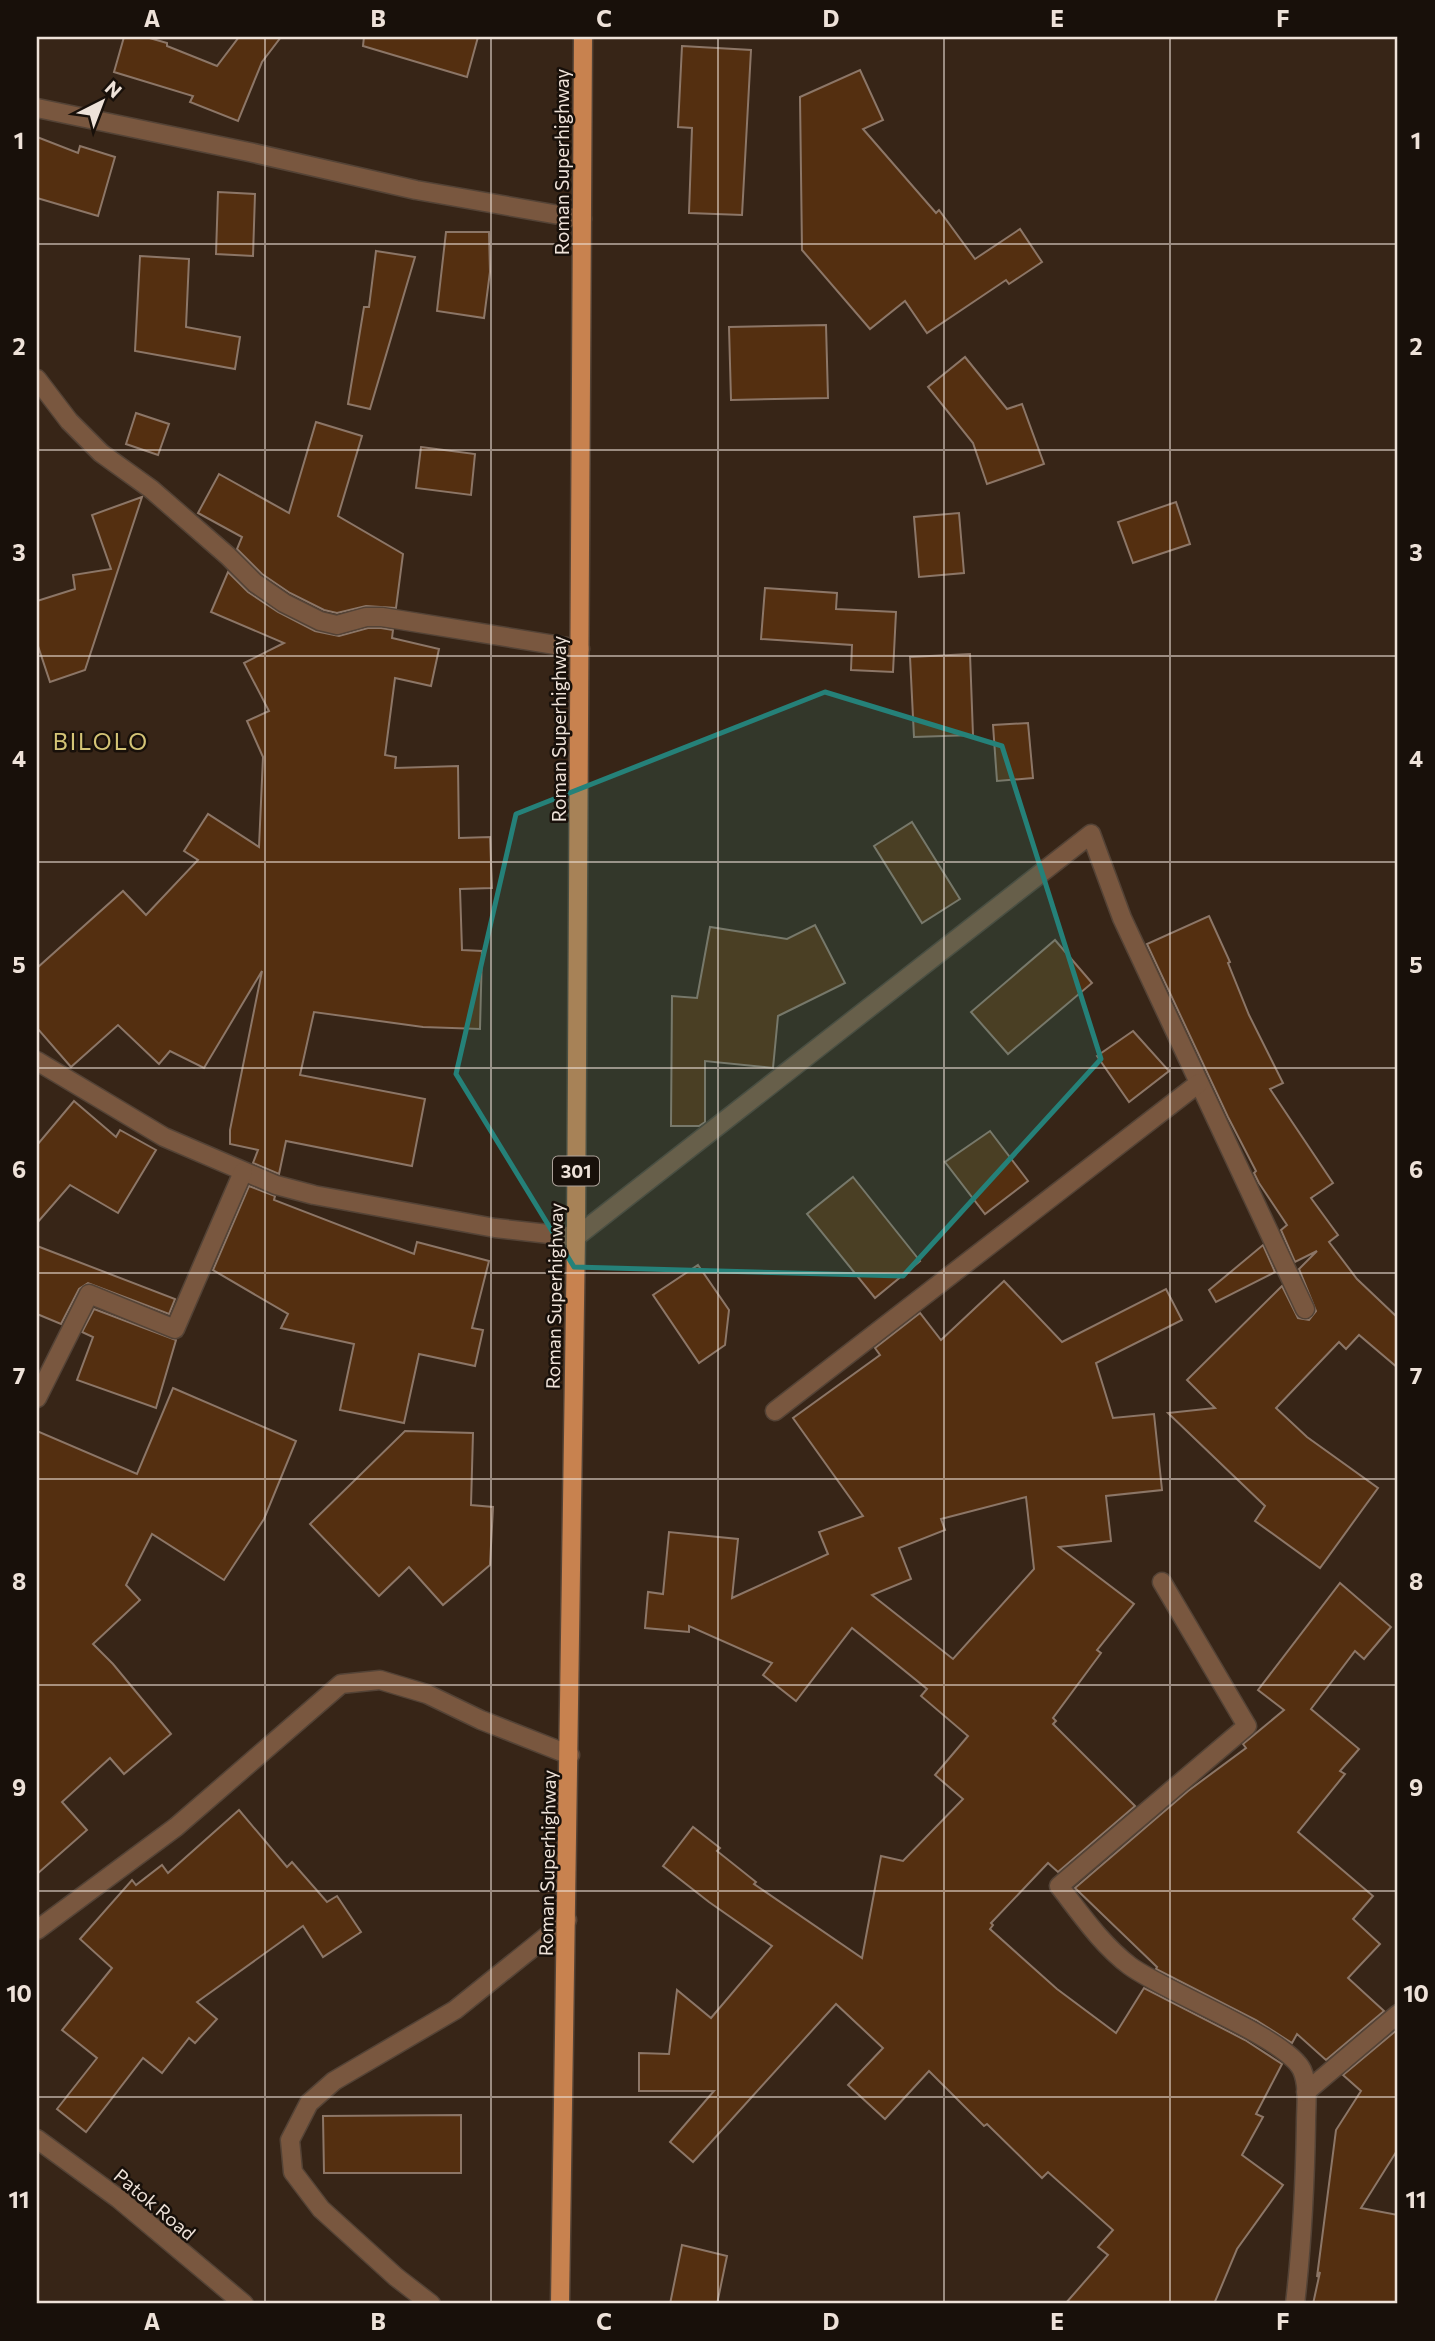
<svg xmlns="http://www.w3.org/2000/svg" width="1435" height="2341" viewBox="0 0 1435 2341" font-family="Commissioner,sans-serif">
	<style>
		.building { fill: #542f10; stroke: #8c7667; stroke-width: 2; fill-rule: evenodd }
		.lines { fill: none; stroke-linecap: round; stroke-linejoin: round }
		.service-casing { stroke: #544336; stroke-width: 21 }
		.minor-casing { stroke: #544336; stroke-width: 21 }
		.primary-casing { stroke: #544336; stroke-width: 21 }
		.service { stroke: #79573f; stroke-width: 18 }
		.minor { stroke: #79573f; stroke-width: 18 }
		.primary { stroke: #c8824f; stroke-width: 18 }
		.marked { fill: #258179; fill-opacity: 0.2; stroke: #258179; stroke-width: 5; stroke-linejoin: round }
		.grid { fill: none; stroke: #eee2d9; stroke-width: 2; stroke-opacity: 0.55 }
		.labels { text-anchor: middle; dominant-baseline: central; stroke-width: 5; stroke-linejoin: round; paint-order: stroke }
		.shield { fill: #18100a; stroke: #aea39b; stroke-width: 2 }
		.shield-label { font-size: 18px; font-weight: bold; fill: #eee2d9 }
		.street-label { font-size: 19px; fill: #eee2d9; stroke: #18100a }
		.quarter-label { font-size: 23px; letter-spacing: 2px; fill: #d4c476; stroke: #18100a }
		.neatline { fill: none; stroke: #eee2d9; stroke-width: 2.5 }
		.grid-label { font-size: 23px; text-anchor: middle; font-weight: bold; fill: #eee2d9 }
	</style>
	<rect width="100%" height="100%" fill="#372517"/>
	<!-- building -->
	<g class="building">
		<path d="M124 37H146L167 43V46L217 66 239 37H281L262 62 238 121 190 102 193 96 114 72Z"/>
		<path d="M364 37H478L467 77 363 46Z"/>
		<path d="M682 46 751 50 742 215 689 213 692 128 678 127Z"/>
		<path d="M860 70 883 120 863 129 936 213 939 210 975 259 1020 229 1042 262 1009 284 1006 280 927 333 905 301 870 329 802 250 800 97Z"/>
		<path d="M37 137 78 153 80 146 115 157 98 216 37 198Z"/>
		<path d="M218 192 255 194 253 256 216 254Z"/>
		<path d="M446 232H489L490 272 484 318 437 311Z"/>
		<path d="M376 251 415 257 370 409 348 404 364 307H369Z"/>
		<path d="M140 256 189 259 186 327 240 337 235 369 135 351Z"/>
		<path d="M826 325 828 398 731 400 729 327Z"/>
		<path d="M965 357 1007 409 1022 404 1044 464 987 484 973 443 928 387Z"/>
		<path d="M136 413 169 424 158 455 126 444Z"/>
		<path d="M316 422 362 436 338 516 403 554 396 608 366 606 337 613 324 610 290 593 262 574 237 549 242 537 198 513 219 474 289 513Z"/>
		<path d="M421 447 475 454 471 495 416 488Z"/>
		<path d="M142 497 85 670 50 682 37 643V601L75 589 73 575 111 569 92 515Z"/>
		<path d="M1176 502 1190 544 1133 563 1118 522Z"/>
		<path d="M959 513 964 573 919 577 914 517Z"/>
		<path d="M228 572 248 592 278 612 315 631 339 636 368 628H381L393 630 392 638 439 649 431 686 395 678 385 755 396 757 395 768 458 766 459 838 490 837 492 888 460 889 462 950 482 951 480 1029 423 1027 314 1012 300 1075 425 1099 412 1166 286 1141 279 1174 253 1163 258 1150 230 1144V1130L262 971 204 1068 170 1051 159 1064 118 1025 71 1067 37 1028V968L123 891 146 915 198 860 184 851 208 814 259 847 263 757 247 721 269 711 244 663 284 643 211 612Z"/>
		<path d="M765 588 837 593 836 609 896 612 893 672 851 670 852 645 761 639Z"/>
		<path d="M970 654 973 735 914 737 910 657Z"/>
		<path d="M1028 723 1033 778 997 781 993 725Z"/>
		<path d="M912 822 960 899 922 923 874 846Z"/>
		<path d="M1209 916 1230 962 1228 963 1249 1015 1283 1083 1270 1089 1333 1183 1311 1198 1338 1235 1329 1242 1357 1279 1398 1318V1368L1359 1335 1346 1349 1339 1342 1276 1408 1307 1437 1378 1488 1320 1568 1255 1521 1265 1506 1168 1413 1215 1408 1187 1380 1282 1286 1298 1318 1309 1320 1316 1311 1299 1269 1317 1251 1295 1262 1281 1230 1287 1225 1259 1183 1254 1173 1256 1171 1228 1117 1147 944Z"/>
		<path d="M815 925 845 983 778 1016 773 1068 705 1061V1122L699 1126H671L672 996 697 998 710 927 787 939Z"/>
		<path d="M1055 940 1092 983 1008 1054 971 1012Z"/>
		<path d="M1133 1031 1169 1071 1129 1102 1097 1056Z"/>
		<path d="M74 1101 116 1137 120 1130 156 1150 118 1213 70 1185 37 1223V1145Z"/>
		<path d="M990 1131 1028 1181 985 1214 945 1162Z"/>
		<path d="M853 1177 920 1261 875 1298 807 1214Z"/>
		<path d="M249 1186 275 1196 274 1200 414 1254 417 1242 489 1261 472 1328 483 1330 475 1366 419 1354 404 1423 340 1410 354 1344 281 1328 288 1314 213 1270Z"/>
		<path d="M1263 1245 1275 1272 1216 1302 1209 1290Z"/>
		<path d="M37 1246 175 1299 169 1314 88 1283 79 1289 61 1324 37 1314Z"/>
		<path d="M698 1265 729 1310 725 1345 699 1363 653 1295Z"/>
		<path d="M1004 1281 1062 1342 1166 1289 1182 1320 1096 1363 1113 1418 1154 1414 1162 1490 1106 1496 1111 1541 1059 1547 1134 1604 1097 1650 1101 1653 1053 1718 1056 1721 1053 1724 1135 1806 1058 1872 1048 1863 991 1923 993 1925 990 1929 1057 1989 1116 2033 1144 1988 1245 2040 1282 2064 1256 2114 1263 2117 1242 2155 1283 2185 1237 2249 1214 2304H1065L1108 2255 1098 2247 1113 2230 1048 2172 1042 2178 987 2124 984 2126 929 2071 885 2119 848 2085 883 2048 836 2004 693 2162 670 2142 714 2091H639V2053L669 2054 677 1990 711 2018 772 1946 709 1902 663 1866 693 1827 720 1848 717 1851 756 1882 754 1884 862 1958 881 1856 903 1861 963 1799 935 1775 968 1736 921 1696 927 1689 852 1628 796 1701 763 1675 772 1663 689 1626V1632L645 1628 648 1592 663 1594 669 1532 738 1539 732 1598 828 1554 819 1532 863 1516 793 1418 880 1355 875 1348 920 1313 941 1340ZM1026 1497 1034 1569 953 1659 872 1595 911 1579 899 1548 945 1530 941 1519Z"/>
		<path d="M94 1309 176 1340 156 1408 77 1380 93 1337 82 1332Z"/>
		<path d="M173 1388 296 1441 264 1519 224 1580 152 1534 126 1585 140 1600 93 1644 113 1664 171 1734 124 1774 110 1758 62 1802 87 1830 37 1874V1431L137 1474Z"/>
		<path d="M405 1431 473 1433 471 1505 493 1507 490 1565 443 1605 409 1567 379 1596 310 1524Z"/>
		<path d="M1340 1583 1391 1627 1364 1659 1355 1651 1311 1709 1359 1749 1340 1771 1345 1774 1298 1832 1373 1896 1353 1919 1380 1944 1348 1978 1384 2011 1326 2060 1297 2034 1292 2043 1256 2020 1156 1969 1157 1967 1075 1888 1188 1791 1246 1748 1243 1744 1284 1710 1258 1690Z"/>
		<path d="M239 1810 287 1867 292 1862 327 1902 337 1896 361 1932 323 1957 303 1926 197 2002 217 2019 195 2043 189 2038 162 2073 143 2058 86 2132 57 2109 97 2058 62 2030 112 1968 80 1939 132 1880 136 1885 162 1865 168 1873Z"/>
		<path d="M1398 2029V2149L1361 2208 1398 2215V2304H1313L1320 2272 1317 2277 1336 2130 1361 2091 1343 2075Z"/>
		<path d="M461 2115V2173H324L323 2116Z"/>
		<path d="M682 2245 727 2256 717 2304H670Z"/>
	</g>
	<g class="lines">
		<!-- service casing -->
		<g class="service-casing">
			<path id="service" d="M431 2304 396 2277 321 2209 293 2172 290 2140 309 2103 334 2081 455 2010 567 1920"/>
		</g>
		<!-- minor casing -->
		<g class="minor-casing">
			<g id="minor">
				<path d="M37 108 249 152 416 190 582 219"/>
				<path d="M37 379 69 421 101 453 151 489 228 556 255 583 284 603 320 621 337 625 366 617H382L580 649"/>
				<path d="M37 1061 164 1137 276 1185 314 1195 495 1228 576 1237 1091 834 1122 918 1305 1309"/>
				<path d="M37 1398 89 1294 175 1329 243 1172"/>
				<path d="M775 1411 1199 1083"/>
				<path d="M1162 1582 1247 1726 1059 1886C1081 1914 1101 1944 1130 1966 1165 1992 1287 2038 1302 2070 1309 2086 1306 2106 1306 2123 1305 2183 1302 2245 1295 2304"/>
				<path d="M37 1930 176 1827 341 1684 380 1680 427 1694 481 1720 570 1755"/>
				<path d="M1306 2092 1398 2014"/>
				<path d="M37 2139 119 2199 244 2304"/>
			</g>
		</g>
		<!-- primary casing -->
		<g class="primary-casing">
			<path id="primary" d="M560 2304 576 1237 583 37"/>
		</g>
		<!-- service -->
		<use href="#service" class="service"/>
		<!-- minor -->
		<use href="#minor" class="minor"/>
		<!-- primary -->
		<use href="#primary" class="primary"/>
	</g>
	<!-- marked area -->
	<path class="marked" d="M825 692 1002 746 1101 1059 903 1276 574 1267 456 1074 516 814Z"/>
	<!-- grid -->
	<path class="grid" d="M265 37V2304M491 37V2304M718 37V2304M944 37V2304M1170 37V2304M37 244H1398M37 450H1398M37 656H1398M37 862H1398M37 1068H1398M37 1273H1398M37 1479H1398M37 1685H1398M37 1891H1398M37 2097H1398"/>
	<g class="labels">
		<!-- shield labels -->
		<rect class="shield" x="553" y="1156.5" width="46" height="29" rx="5"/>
		<g class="shield-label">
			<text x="576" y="1171">301</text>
		</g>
		<!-- street labels -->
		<g class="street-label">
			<text transform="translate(561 162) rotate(-90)">Roman Superhighway</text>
			<text transform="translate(558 729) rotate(-90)">Roman Superhighway</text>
			<text transform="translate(554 1296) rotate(-89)">Roman Superhighway</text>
			<text transform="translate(547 1863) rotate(-89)">Roman Superhighway</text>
			<text transform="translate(155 2204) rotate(40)">Patok Road</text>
		</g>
		<!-- quarter labels -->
		<g class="quarter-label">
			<text x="101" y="741">BILOLO</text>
		</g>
	</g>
	<!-- border -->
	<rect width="1435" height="2341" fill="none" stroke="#18100a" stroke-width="77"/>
	<!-- north arrow -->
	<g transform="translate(102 102) rotate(42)" stroke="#18100a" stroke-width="5" paint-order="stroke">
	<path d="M0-5L12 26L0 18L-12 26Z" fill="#eee2d9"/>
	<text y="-10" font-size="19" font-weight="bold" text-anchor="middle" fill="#eee2d9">N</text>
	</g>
	<rect x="38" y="38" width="1358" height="2264" class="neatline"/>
	<g class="grid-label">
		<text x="152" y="27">A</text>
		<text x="378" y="27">B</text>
		<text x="604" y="27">C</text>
		<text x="831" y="27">D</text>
		<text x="1057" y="27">E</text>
		<text x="1283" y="27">F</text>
		<text x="19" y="149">1</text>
		<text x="1416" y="149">1</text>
		<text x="19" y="355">2</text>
		<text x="1416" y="355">2</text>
		<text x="19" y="561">3</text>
		<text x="1416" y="561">3</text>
		<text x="19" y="767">4</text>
		<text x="1416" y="767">4</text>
		<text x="19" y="973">5</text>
		<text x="1416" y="973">5</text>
		<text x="19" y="1178">6</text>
		<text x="1416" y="1178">6</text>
		<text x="19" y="1384">7</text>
		<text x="1416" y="1384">7</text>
		<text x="19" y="1590">8</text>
		<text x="1416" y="1590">8</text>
		<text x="19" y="1796">9</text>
		<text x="1416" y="1796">9</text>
		<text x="19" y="2002">10</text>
		<text x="1416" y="2002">10</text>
		<text x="19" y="2208">11</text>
		<text x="1416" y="2208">11</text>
		<text x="152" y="2330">A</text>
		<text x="378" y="2330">B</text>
		<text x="604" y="2330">C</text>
		<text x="831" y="2330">D</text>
		<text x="1057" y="2330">E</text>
		<text x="1283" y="2330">F</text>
	</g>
</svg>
